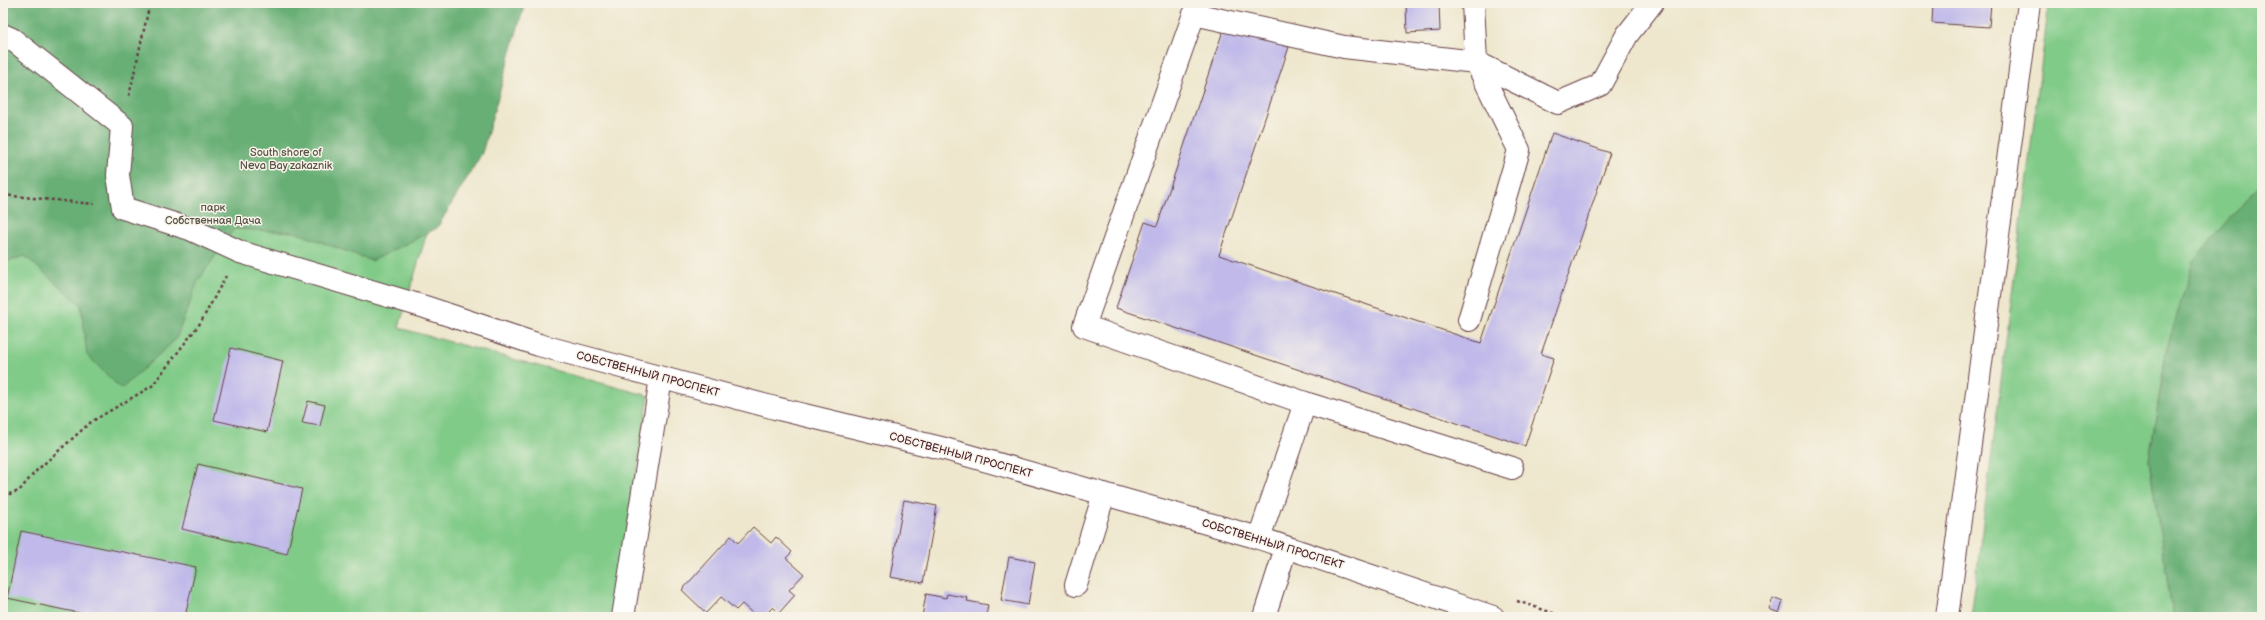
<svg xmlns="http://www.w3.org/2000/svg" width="2265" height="620" viewBox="0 0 2265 620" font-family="'Balsamiq Sans',sans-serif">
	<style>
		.green { fill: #81cb88; stroke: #66755a }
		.forest { fill: #68af74; stroke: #596750 }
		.building { fill: #c0b9ea }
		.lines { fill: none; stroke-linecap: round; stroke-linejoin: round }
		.minor-casing { stroke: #633d43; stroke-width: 24 }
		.path { stroke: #633d43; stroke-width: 2.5; stroke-dasharray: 3 3; stroke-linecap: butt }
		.minor { stroke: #fff; stroke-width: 22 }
		.labels { text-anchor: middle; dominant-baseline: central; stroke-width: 3; stroke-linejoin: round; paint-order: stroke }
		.park-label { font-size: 11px; fill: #5a5347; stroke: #f7f3e8 }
		.street-label { font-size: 11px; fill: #4a1f2b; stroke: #f7f3e8 }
	</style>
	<rect width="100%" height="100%" fill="#f7f3e8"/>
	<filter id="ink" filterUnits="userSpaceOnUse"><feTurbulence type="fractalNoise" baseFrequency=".025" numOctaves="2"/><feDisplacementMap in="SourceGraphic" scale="8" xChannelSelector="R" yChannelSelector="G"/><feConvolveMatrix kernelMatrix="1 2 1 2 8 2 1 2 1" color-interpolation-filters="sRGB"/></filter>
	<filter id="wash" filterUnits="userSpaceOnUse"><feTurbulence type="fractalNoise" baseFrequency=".012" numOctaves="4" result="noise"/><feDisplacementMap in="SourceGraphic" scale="16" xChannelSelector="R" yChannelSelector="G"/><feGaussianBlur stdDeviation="0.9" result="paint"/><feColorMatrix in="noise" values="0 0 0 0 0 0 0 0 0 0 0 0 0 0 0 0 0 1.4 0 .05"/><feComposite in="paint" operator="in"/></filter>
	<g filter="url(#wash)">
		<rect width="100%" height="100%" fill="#eee7cd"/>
		<!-- green -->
		<g class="green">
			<path d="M3 3H494L399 328 649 396 613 617H3Z"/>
			<path d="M2049 3H2251L2258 6 2262 14V185L2246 200 2167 348 2149 460 2173 617H1971Z"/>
		</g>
		<!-- forest -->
		<g class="forest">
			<path d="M3 3H525L482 153 437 228 372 261 295 232 234 229 198 281 176 339 121 389 87 355 81 305 25 256 3 263Z"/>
			<path d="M2262 185V617H2173L2149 460 2167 348 2193 262 2246 200Z"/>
		</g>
		<g id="blocks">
			<!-- building -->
			<g class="building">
				<path d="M1406 3H1439L1440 31 1407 33Z"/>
				<path d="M1933 3H1991L1989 27 1932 23Z"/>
				<path d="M1225 25 1289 47 1219 255 1481 343 1552 133 1610 153 1541 354 1554 358 1525 446 1116 308 1145 222 1157 226Z"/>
				<path d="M231 348 283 361 267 432 214 420Z"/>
				<path d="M308 401 325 405 320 426 302 423Z"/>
				<path d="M198 464 302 489 287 554 182 529Z"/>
				<path d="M904 500 937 506 923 583 890 577Z"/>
				<path d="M753 527 771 543 776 537 792 552 786 558 804 574 789 590 795 595 779 613 773 607 763 617H757L742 604 736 610 721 597 706 613 682 590 731 536 738 543Z"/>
				<path d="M21 531 196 567 185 617H98L7 598Z"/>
				<path d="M1009 557 1035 562 1028 605 1001 600Z"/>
				<path d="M926 594 946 598 947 594 968 598 967 601 988 605 986 617H922Z"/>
				<path d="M1773 598 1783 602 1779 613 1769 609Z"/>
			</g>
		</g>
	</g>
	<g filter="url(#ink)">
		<use href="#blocks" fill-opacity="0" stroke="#633d43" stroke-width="1"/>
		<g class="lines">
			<!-- minor casing -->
			<g class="minor-casing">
				<g id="minor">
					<path d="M3 35 12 39 122 126 118 175 123 208 190 229 240 252 425 307 539 345 775 408 945 449 1104 494 1259 538 1493 617"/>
					<path d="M1469 320 1519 150 1476 62 1473 3"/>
					<path d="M1305 403 1512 468"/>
					<path d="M1259 538 1305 403 1084 326 1194 14 1344 47 1476 62 1558 103 1600 85 1627 35 1652 3"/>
					<path d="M1076 585 1104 494"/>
					<path d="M623 617 661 378"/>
					<path d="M1264 617 1286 548"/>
					<path d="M1947 617 2029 3"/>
				</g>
			</g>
			<!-- path -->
			<g class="path">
				<path d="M129 96 150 3"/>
				<path d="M3 195 94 204"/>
				<path d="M3 496 19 491 35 472 91 422 152 386 201 322 226 276"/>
				<path d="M1517 601 1565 617"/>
			</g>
			<!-- minor -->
			<use href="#minor" class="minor"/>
		</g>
	</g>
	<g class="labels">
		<!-- park labels -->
		<g class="park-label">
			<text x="286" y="152">South shore of<tspan x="286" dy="13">Neva Bay zakaznik</tspan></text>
			<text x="213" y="207">парк<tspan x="213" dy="13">Собственная Дача</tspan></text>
		</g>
		<!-- street labels -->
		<g class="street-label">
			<text transform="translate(648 374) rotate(15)">СОБСТВЕННЫЙ ПРОСПЕКТ</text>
			<text transform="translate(961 455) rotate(15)">СОБСТВЕННЫЙ ПРОСПЕКТ</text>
			<text transform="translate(1273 544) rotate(17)">СОБСТВЕННЫЙ ПРОСПЕКТ</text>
		</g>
	</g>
	<!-- margin -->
	<rect width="2265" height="620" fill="none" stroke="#f7f3e8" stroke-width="16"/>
</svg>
